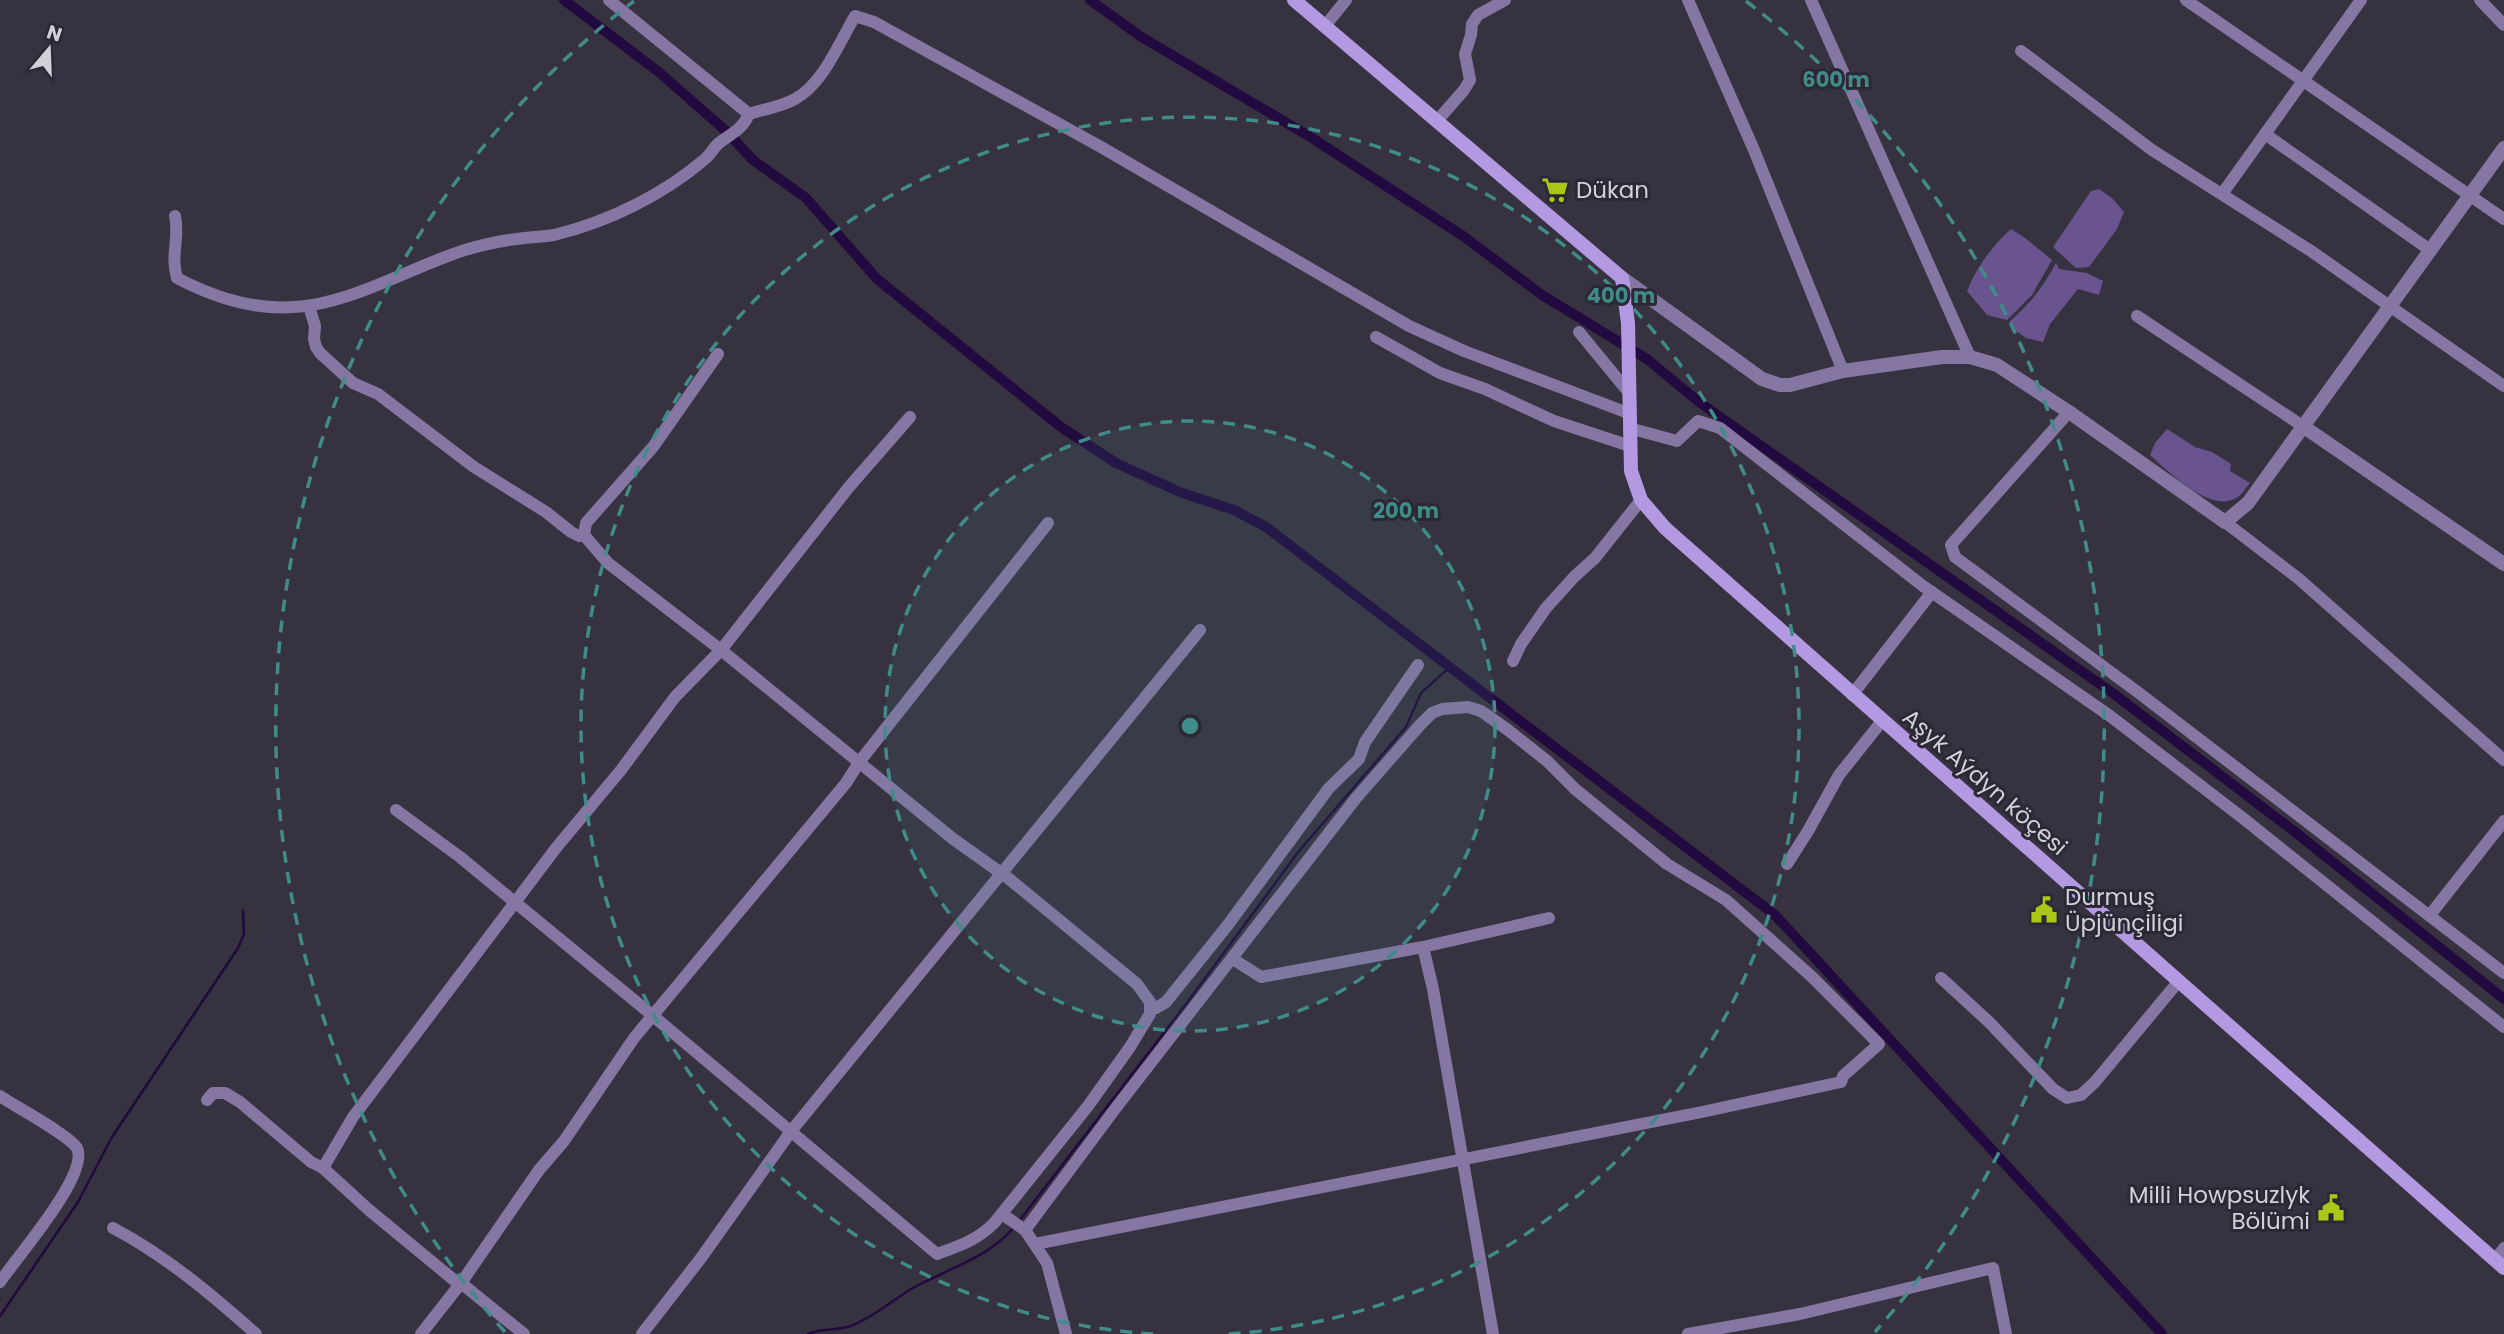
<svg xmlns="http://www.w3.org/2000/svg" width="2504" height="1334" viewBox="0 0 2504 1334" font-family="Poppins,sans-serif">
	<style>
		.forest { fill: #69548f }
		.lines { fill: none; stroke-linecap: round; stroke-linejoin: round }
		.stream { stroke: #22093f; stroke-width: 2.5 }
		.canal { stroke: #22093f; stroke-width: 10 }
		.minor { stroke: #8576a3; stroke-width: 12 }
		.tertiary { stroke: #8576a3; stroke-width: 14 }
		.secondary { stroke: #b299e1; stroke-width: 14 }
		.ring { fill: none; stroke: #408c88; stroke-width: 3.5; stroke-dasharray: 12 9 }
		.labels { text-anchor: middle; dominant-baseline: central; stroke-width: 6; stroke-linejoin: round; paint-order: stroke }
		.poi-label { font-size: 23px; fill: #d2d0d8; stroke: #2d2835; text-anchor: start }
		.street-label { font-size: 23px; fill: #d2d0d8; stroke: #2d2835 }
		.centre { fill: #408c88; stroke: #2d2835; stroke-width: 3.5 }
		.ring-label { font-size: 21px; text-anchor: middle; font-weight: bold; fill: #408c88; stroke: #2d2835; stroke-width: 6; stroke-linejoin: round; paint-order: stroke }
	</style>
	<rect width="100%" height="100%" fill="#37323f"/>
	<!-- forest -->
	<g class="forest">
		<path d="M2099 189 2112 198 2124 212 2117 229 2089 267 2076 268 2053 247 2091 191Z"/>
		<path d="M2011 229 2025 238 2052 260 2032 295 2007 320 1987 315 1967 291C1976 268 1992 246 2011 229Z"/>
		<path d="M2056 263 2059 269 2087 273 2103 281 2099 295 2078 289 2050 324 2043 342 2026 338 2011 327 2010 321C2030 304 2044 286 2056 263Z"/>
		<path d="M2167 429 2195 447 2212 452 2231 464 2230 471 2250 483C2246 487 2243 493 2239 496 2213 517 2168 471 2150 455L2155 443Z"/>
	</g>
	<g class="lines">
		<!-- stream -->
		<g class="stream">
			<path d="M1020 1220 1186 1004 1299 851 1406 727 1421 693 1451 666"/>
			<path d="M0 1316 78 1202 112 1137 238 948 244 934 243 910"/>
			<path d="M808 1334C822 1328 836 1331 851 1326 872 1318 892 1301 911 1289 944 1270 989 1258 1013 1228"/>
		</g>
		<!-- canal -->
		<g class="canal">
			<path d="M564 0 660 73 726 131 753 160 806 198 877 279 1061 427 1116 463 1182 493 1234 510 1266 527 1775 915 2162 1334"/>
			<path d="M1090 0 1140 36 1312 138 1463 236 1542 295 1647 359 1699 402 2114 694 2295 832 2504 999"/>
		</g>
		<!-- minor -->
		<g class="minor">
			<path d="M609 0 749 114"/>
			<path d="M1688 0 1754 150 1843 371"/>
			<path d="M1811 0 1970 357"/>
			<path d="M2186 0 2504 219"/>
			<path d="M2480 0 2504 25"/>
			<path d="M1325 26 1346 0"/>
			<path d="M2021 51 2152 150 2311 251 2504 386"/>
			<path d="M1437 121 1464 90 1470 80 1465 54 1471 35 1472 24 1478 15 1505 0"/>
			<path d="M2265 134 2430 250"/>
			<path d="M2222 194 2361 0"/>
			<path d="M175 216C180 237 170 255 177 278 213 297 253 310 294 307 351 304 411 267 465 250 482 245 500 241 517 239 529 237 542 237 554 235 608 222 663 195 705 159 711 154 714 147 719 143 732 133 742 130 749 114 764 109 781 107 795 99 823 84 839 43 855 16L874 22 1101 147 1409 326 1464 351 1628 413"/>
			<path d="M309 306 315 326 314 339 316 347 320 353 353 383 378 394 474 467 546 512 571 532 579 536 584 535"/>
			<path d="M2137 316 2304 427"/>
			<path d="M1579 332 1630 394"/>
			<path d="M1376 337 1440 373 1485 389 1554 421 1630 446"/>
			<path d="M2069 412 1951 545 1955 557 2139 693 2504 973"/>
			<path d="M1629 428 1677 441 1698 421 1720 428 1923 586 2110 716 2244 819 2504 1027"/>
			<path d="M2225 522 2299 579 2504 760"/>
			<path d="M1513 661 1521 644 1546 608 1574 577 1595 558 1641 500"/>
			<path d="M1852 695 1932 592"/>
			<path d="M396 810 460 857 652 1015 937 1254C959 1246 978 1240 995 1222L1088 1106 1130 1047 1150 1014V1002L1137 984 1008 878 952 838 721 650 608 563 584 535 586 523 653 447 718 354"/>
			<path d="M1787 864 1808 831 1839 775 1882 721"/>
			<path d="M2430 915 2504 821"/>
			<path d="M1233 959 1261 977 1423 947"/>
			<path d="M1941 978 1989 1022 2053 1089 2067 1098 2081 1095 2095 1082 2178 982"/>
			<path d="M1150 1008H1156L1166 1002 1227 926 1329 788 1359 759 1365 742 1418 665"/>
			<path d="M0 1096C16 1107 69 1135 77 1148 90 1174 16 1258 0 1282"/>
			<path d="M207 1100 213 1093H225L240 1102 311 1162 323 1168 369 1210 460 1285"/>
			<path d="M323 1168 353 1117 556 848 621 770 675 697 721 650 849 487 910 417"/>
			<path d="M1002 1214 1025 1230 1047 1263 1066 1334"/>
			<path d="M113 1228C166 1256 211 1294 256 1334"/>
			<path d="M1025 1230 1115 1109 1356 798 1420 725 1432 713 1442 709 1468 707 1481 711 1508 730 1547 761 1575 789 1667 864 1726 900 1811 976 1879 1044 1843 1076 1841 1082 1702 1112 1035 1244"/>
			<path d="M2495 1260 2504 1248"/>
			<path d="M461 1283 524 1334"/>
			<path d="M421 1334 461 1283 539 1170 564 1141 634 1038 846 783 860 761 1048 523"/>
			<path d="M642 1334 701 1258 792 1130 1200 630"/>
			<path d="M1493 1334 1433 989 1423 947 1549 918"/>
			<path d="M1688 1334 1800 1314 1993 1268 2006 1334"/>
		</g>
		<!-- tertiary -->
		<g class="tertiary">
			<path d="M1622 278 1762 379 1780 385H1790L1843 371 1942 357H1970L1997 365 2069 412 2225 522 2248 503 2504 148"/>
			<path d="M2304 427 2504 564"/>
		</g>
		<!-- secondary -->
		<path class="secondary" d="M1294 0 1622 278 1628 323 1631 471 1641 500 1665 528 2504 1268"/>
	</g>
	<!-- distance rings -->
	<circle cx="1190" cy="726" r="305" fill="#408c88" fill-opacity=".12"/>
	<g class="ring">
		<circle cx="1190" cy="726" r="305"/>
		<path d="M1153 1334A609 609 0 1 1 1227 1334"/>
		<path d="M505 1332A914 914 0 0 1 634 1M1746 1A914 914 0 0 1 1875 1332"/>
	</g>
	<!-- icons -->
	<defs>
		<g id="supermarket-bare" transform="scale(2.1)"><path d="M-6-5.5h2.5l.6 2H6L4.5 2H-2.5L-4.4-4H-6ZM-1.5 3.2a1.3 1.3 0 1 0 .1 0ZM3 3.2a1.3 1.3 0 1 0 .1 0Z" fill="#aac717" stroke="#2d2835" stroke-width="2.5" paint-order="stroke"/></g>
		<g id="civic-bare" transform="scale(2.1)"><path d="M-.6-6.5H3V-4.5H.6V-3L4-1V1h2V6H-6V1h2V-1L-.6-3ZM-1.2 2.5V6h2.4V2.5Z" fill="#aac717" stroke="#2d2835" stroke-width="2.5" paint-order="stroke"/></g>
	</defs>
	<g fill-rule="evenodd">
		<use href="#supermarket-bare" x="1555" y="190"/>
		<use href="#civic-bare" x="2044" y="910"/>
		<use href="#civic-bare" x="2331" y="1208"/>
	</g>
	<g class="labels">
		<!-- poi labels -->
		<g class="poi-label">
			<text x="1576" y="190">Dükan</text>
			<text x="2065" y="897">Durmuş<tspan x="2065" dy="26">Üpjünçiligi</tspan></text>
			<text x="2310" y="1195" text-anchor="end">Milli Howpsuzlyk<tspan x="2310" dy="26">Bölümi</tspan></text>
		</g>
		<!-- street labels -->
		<g class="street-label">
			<text transform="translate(1985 782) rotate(41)">Aşyk Aýdyn köçesi</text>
		</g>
	</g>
	<circle cx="1190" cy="726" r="10" class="centre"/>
	<g class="ring-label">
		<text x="1836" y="87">600 m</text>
		<text x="1621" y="303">400 m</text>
		<text x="1406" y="518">200 m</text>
	</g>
	<!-- north arrow -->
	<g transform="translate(49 49) rotate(19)" stroke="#2d2835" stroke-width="5" paint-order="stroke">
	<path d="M0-5L12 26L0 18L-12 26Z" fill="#d2d0d8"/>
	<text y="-10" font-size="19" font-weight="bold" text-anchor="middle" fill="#d2d0d8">N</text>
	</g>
</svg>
